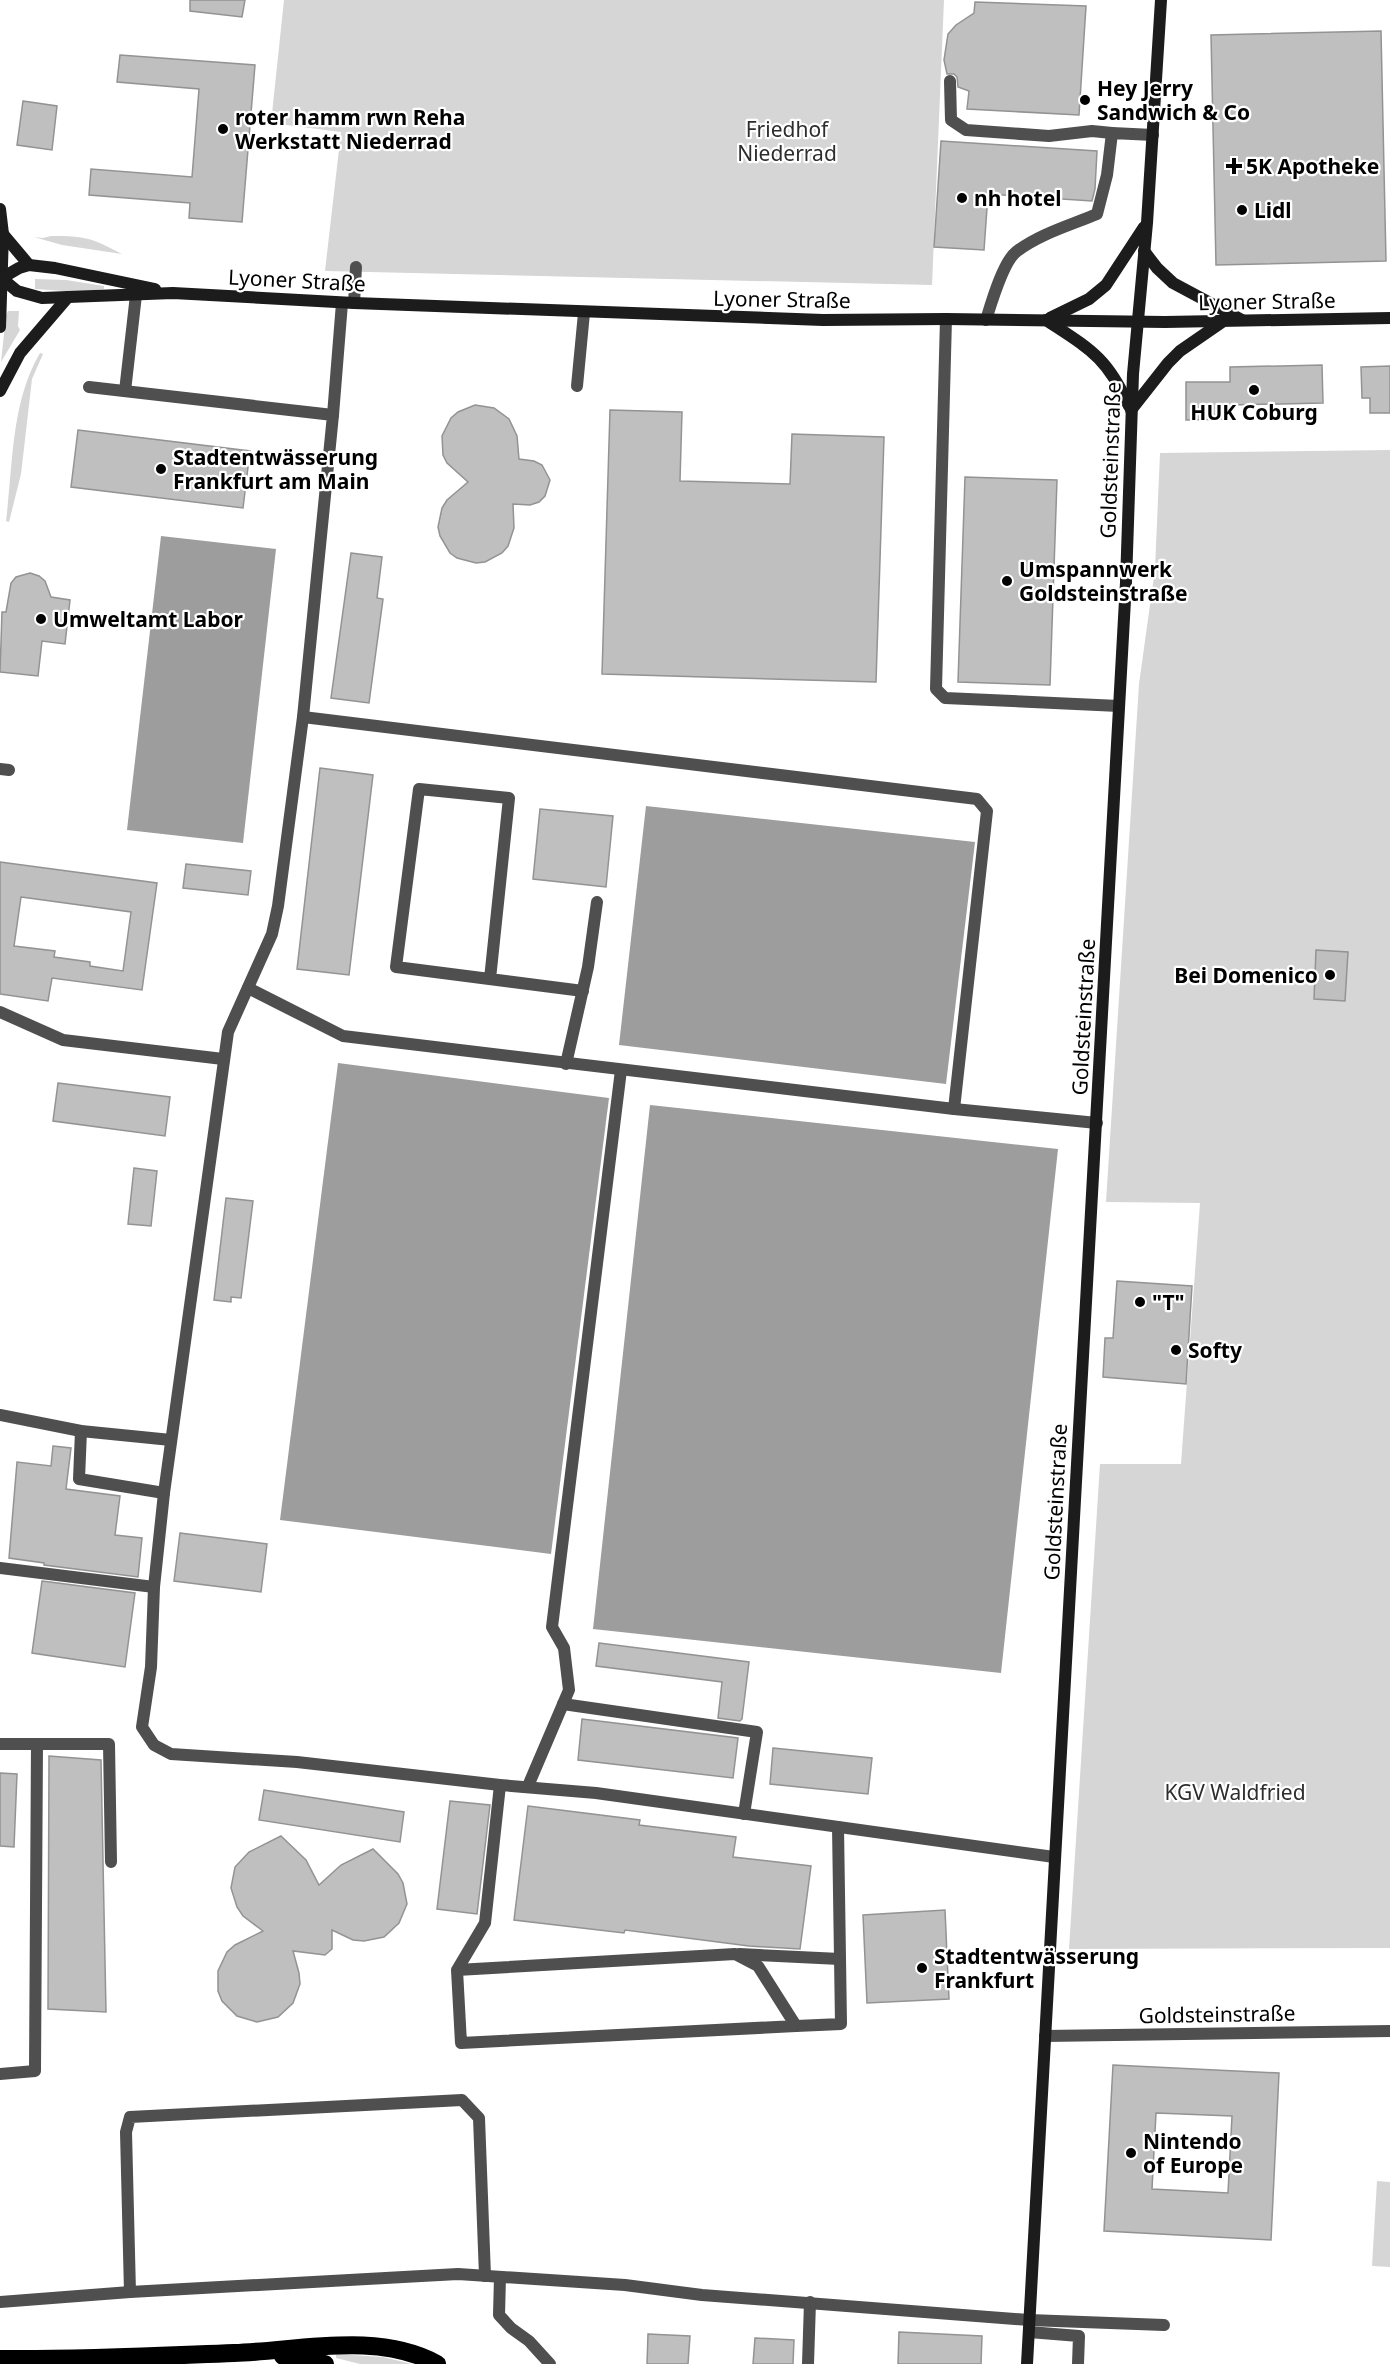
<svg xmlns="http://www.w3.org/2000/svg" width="1390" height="2364" viewBox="0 0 1390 2364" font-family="'Noto Sans',sans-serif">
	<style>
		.green { fill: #d6d6d6 }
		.water { fill: #9d9d9d }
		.building { fill: #bfbfbf; stroke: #939393; stroke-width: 1.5; fill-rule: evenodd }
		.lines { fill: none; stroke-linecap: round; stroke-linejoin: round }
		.lane { stroke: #4f4f4f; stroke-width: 12 }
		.street { stroke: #4f4f4f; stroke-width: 12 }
		.secondary { stroke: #1c1c1c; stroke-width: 12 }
		.highway { stroke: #000; stroke-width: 18 }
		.poi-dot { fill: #000; stroke: #fff; stroke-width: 2 }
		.labels { text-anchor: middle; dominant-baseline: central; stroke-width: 4.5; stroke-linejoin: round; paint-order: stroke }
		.poi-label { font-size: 21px; font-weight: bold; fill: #000; stroke: #fff; text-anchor: start }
		.park-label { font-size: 21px; fill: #2d2d2d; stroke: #fff }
		.street-label { font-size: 21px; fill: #000; stroke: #fff }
	</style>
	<rect width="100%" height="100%" fill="#fff"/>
	<!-- green -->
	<g class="green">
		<path d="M284 0H944L932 285 325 271 341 132 271 123Z"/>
		<path d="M51 236C86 236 92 238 122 254L62 245 34 237 43 238Z"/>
		<path d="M35 279 66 280 104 286V289L78 292 35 289Z"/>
		<path d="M8 311H19L18 326 20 330 1 362 6 315Z"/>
		<path d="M40 353 43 354 32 379 21 474 9 522 6 521C13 465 11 402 40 353Z"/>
		<path d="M1390 450V1948L1069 1949 1100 1464H1181L1200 1203 1106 1202 1139 684 1155 569 1160 453Z"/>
		<path d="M1377 2181 1390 2182V2267L1372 2266Z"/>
		<path d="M336 2354 383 2357 412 2364H360L336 2358Z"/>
	</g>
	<!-- water -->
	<g class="water">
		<path d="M161 536 276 549 243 843 127 830Z"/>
		<path d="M646 806 975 842 946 1084 619 1045Z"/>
		<path d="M338 1063 609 1098 551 1554 280 1520Z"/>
		<path d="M650 1105 1058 1149 1001 1673 593 1629Z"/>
	</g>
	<!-- building -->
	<g class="building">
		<path d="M190 0H245L242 17 190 11Z"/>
		<path d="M975 2 1086 6 1079 115 967 109 969 91 958 87 957 77 954 74H947L944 60 948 34 956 25 974 13Z"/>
		<path d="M1381 31 1386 261 1216 265 1211 35Z"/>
		<path d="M120 55 255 65 242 222 189 218 190 203 89 195 91 169 192 177 199 89 117 82Z"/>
		<path d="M23 101 57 106 52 150 17 145Z"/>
		<path d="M941 141 1097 151 1095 189 1092 201 988 194 984 250 934 247Z"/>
		<path d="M1322 365 1323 403 1232 405V419L1186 420V382H1230V367Z"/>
		<path d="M1390 366V413H1370V398H1362L1361 367Z"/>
		<path d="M475 405 494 408 509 419 517 436 519 459 534 461 542 465 550 480 545 496 539 502 530 505 513 504 514 528 508 546 502 553 485 562 476 563 457 558 450 553 440 536 438 527 442 508 447 500 468 482 447 463 443 455 442 436 451 418 458 412Z"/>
		<path d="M610 410 682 412 680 481 790 484 792 434 884 437 876 682 602 674Z"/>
		<path d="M78 430 250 451 243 508 71 487Z"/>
		<path d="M965 477 1057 480 1050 685 958 682Z"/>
		<path d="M351 553 382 557 377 598 383 599 369 703 331 698Z"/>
		<path d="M30 573 39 576 45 581 51 597 70 600 65 644 42 641 38 676 0 672 2 612H6L11 583 16 577Z"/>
		<path d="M320 768 373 775 349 975 297 969Z"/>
		<path d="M540 809 613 816 606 887 533 879Z"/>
		<path d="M0 862 157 883 142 990 52 978 48 1001 0 994ZM21 897 131 912 123 971 90 966V962L54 957 55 951 14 946Z"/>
		<path d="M186 864 251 871 248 895 183 888Z"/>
		<path d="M1316 950 1348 952 1345 1001 1314 999Z"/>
		<path d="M58 1083 170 1097 165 1136 53 1121Z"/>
		<path d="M134 1168 157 1171 151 1226 128 1224Z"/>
		<path d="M226 1198 253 1201 241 1298 231 1297V1302L214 1300Z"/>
		<path d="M1117 1281 1192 1286 1186 1384 1103 1377 1105 1338H1113Z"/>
		<path d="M53 1446 71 1448 66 1489 120 1496 115 1535 142 1538 138 1577 44 1565V1563L9 1558 17 1462 51 1466Z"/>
		<path d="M180 1533 267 1544 261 1592 174 1581Z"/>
		<path d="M42 1581 135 1593 125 1667 32 1653Z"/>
		<path d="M599 1643 749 1662 742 1719 740 1721 718 1718 722 1682 596 1666Z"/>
		<path d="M582 1719 738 1738 733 1778 578 1760Z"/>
		<path d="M773 1748 872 1758 868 1794 770 1784Z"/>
		<path d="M49 1756 101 1760 106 2012 48 2009Z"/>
		<path d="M0 1773 17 1774 14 1847 0 1846Z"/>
		<path d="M264 1790 404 1812 400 1842 259 1820Z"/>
		<path d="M450 1801 490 1805 477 1914 437 1909Z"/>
		<path d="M528 1806 640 1820 639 1825 736 1837 733 1857 811 1866 800 1949 749 1946 625 1930 624 1933 514 1920Z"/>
		<path d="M281 1836 306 1860 319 1885 341 1865 373 1849 398 1874 403 1883 407 1904 399 1923 384 1937 364 1941 353 1940 332 1930V1949L325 1955 293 1951 299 1973 300 1984 293 2003 278 2017 257 2022 237 2016 222 2001 218 1991V1971L227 1952 235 1945 263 1931 243 1916 237 1907 231 1888 235 1867 249 1852Z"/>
		<path d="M945 1910 949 1999 867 2003 863 1915Z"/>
		<path d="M1113 2065 1279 2073 1271 2240 1104 2231ZM1156 2113 1232 2116 1228 2193 1152 2189Z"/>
		<path d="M899 2332 982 2336 981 2364H898Z"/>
		<path d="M648 2334 690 2336 688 2364H647Z"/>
		<path d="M755 2338 794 2340 793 2364H753Z"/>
	</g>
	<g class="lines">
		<!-- lane -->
		<g class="lane">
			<path d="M950 81 951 120 966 130 1049 136 1092 131 1112 133"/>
			<path d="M354 303 356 267"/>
			<path d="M946 319 936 689 945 698 1119 706"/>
			<path d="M986 320C991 304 1003 262 1016 252 1039 234 1071 225 1097 214L1107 175 1112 133 1153 135"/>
			<path d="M577 386 584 313"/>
			<path d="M89 387 333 415 303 717 278 906 272 934 228 1032 164 1493 154 1587 151 1667 142 1727 154 1745 171 1754 297 1762 500 1785 596 1793 1054 1857"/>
			<path d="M125 391 136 295"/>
			<path d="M333 415 342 303"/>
			<path d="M0 769 9 770"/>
			<path d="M490 979 509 798 419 789 396 967 583 991"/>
			<path d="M248 988 343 1036 954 1109 987 811 977 799 303 717"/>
			<path d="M0 1012 63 1040 223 1059"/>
			<path d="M566 1064 588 967 597 902"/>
			<path d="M954 1109 1097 1123"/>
			<path d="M0 1415 81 1431 171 1440"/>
			<path d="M81 1431 79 1479 164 1493"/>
			<path d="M0 1568 154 1587"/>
			<path d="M563 1704 757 1732 744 1814"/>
			<path d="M0 1744H37L35 2071 0 2074"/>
			<path d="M37 1744H109L111 1862"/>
			<path d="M528 1786 569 1690 564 1648 552 1627 621 1070"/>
			<path d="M739 1954 840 1959"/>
			<path d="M457 1970 735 1954 758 1966 796 2026 461 2043 457 1970 485 1923 500 1785"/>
			<path d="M796 2026 841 2024 838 1827"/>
			<path d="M500 2277 499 2315 511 2328 529 2341 550 2364"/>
			<path d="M130 2292 126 2132 130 2117 462 2100 479 2118 485 2276"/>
			<path d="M0 2302 130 2292 458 2274 625 2285 702 2295 1029 2320 1164 2325"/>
			<path d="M1029 2332 1079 2336 1078 2364"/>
			<path d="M808 2364 810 2302"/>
		</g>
		<!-- street -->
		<path class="street" d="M1045 2036 1390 2031"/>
		<!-- secondary -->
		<g class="secondary">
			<path d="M0 209 3 234 0 327"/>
			<path d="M3 234 29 265"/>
			<path d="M1144 251 1157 268 1173 283 1242 320"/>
			<path d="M0 277 17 291 42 298 173 293 354 303 823 320 946 319 1165 322 1390 318"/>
			<path d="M0 279 19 268 29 265 55 268 155 289"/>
			<path d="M1050 318 1089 299 1106 285 1144 227"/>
			<path d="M1046 320C1090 349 1107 357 1129 406"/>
			<path d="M0 391 20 353 68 297"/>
			<path d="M1131 410 1168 363 1180 351 1222 322"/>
			<path d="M1027 2364 1126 582 1133 374 1147 223 1161 0"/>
		</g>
		<!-- highway -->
		<g class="highway">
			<path d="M283 2356 325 2364"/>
			<path d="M0 2359C78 2360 156 2356 234 2353 298 2351 378 2331 437 2364"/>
		</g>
	</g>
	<!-- markers -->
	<g class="poi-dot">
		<circle cx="1085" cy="100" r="6"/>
		<circle cx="223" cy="129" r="6"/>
		<path d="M1231 157h6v6h6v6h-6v6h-6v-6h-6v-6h6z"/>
		<circle cx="962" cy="198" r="6"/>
		<circle cx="1242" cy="210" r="6"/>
		<circle cx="1254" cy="390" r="6"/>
		<circle cx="161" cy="469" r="6"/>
		<circle cx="1007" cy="581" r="6"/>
		<circle cx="41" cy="619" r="6"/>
		<circle cx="1330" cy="975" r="6"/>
		<circle cx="1140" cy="1302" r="6"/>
		<circle cx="1176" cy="1350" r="6"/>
		<circle cx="922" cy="1968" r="6"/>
		<circle cx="1131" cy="2153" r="6"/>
	</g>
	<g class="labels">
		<!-- poi labels -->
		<g class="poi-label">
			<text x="1097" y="88">Hey Jerry<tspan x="1097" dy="24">Sandwich &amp; Co</tspan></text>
			<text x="235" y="117">roter hamm rwn Reha<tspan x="235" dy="24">Werkstatt Niederrad</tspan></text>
			<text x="1246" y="166">5K Apotheke</text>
			<text x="974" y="198">nh hotel</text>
			<text x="1254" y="210">Lidl</text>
			<text x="1254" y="412" text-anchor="middle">HUK Coburg</text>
			<text x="173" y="457">Stadtentwässerung<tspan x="173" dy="24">Frankfurt am Main</tspan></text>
			<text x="1019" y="569">Umspannwerk<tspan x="1019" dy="24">Goldsteinstraße</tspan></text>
			<text x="53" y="619">Umweltamt Labor</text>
			<text x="1318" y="975" text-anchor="end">Bei Domenico</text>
			<text x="1152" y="1302">"T"</text>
			<text x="1188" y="1350">Softy</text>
			<text x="934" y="1956">Stadtentwässerung<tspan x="934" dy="24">Frankfurt</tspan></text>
			<text x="1143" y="2141">Nintendo<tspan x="1143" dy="24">of Europe</tspan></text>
		</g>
		<!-- park labels -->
		<g class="park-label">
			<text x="787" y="129">Friedhof<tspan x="787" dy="24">Niederrad</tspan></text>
			<text x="1235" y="1792">KGV Waldfried</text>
		</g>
		<!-- street labels -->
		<g class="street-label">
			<text transform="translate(297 280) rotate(3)">Lyoner Straße</text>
			<text transform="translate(782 299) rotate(1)">Lyoner Straße</text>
			<text transform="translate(1267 301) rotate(-1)">Lyoner Straße</text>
			<text transform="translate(1110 460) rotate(-88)">Goldsteinstraße</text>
			<text transform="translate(1083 1017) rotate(-87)">Goldsteinstraße</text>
			<text transform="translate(1055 1502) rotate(-87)">Goldsteinstraße</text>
			<text transform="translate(1217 2014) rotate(-1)">Goldsteinstraße</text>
		</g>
	</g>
</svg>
